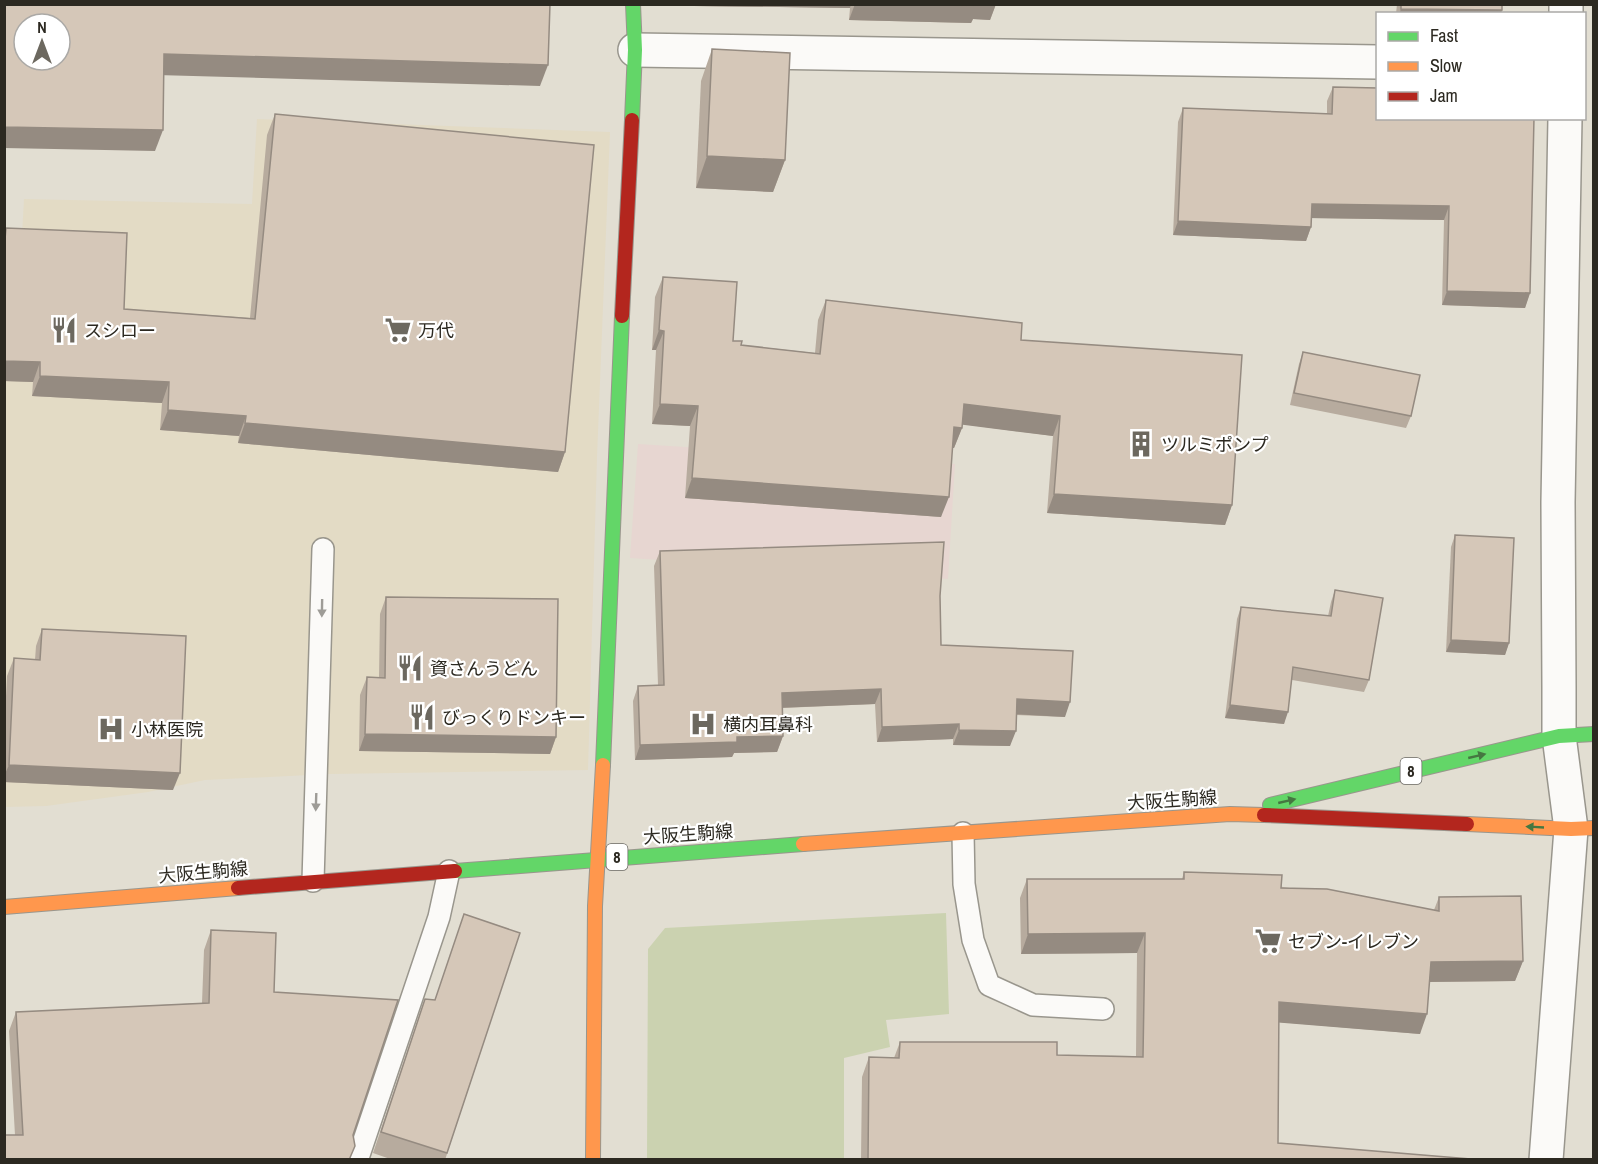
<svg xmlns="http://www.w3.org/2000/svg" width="1598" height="1164" viewBox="0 0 1598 1164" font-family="'Archivo Narrow','Noto Sans JP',sans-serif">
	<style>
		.built { fill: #e3dbc5 }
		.education { fill: #e7d6d1 }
		.green { fill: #cbd2b0 }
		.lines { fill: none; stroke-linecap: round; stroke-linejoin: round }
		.lane-casing { stroke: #99968d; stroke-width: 24 }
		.street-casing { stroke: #99968d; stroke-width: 36 }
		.fast-casing { stroke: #99968d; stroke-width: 16 }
		.slow-casing { stroke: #99968d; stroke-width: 16 }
		.jam-casing { stroke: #99968d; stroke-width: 16 }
		.lane { stroke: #fbfaf8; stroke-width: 21 }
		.street { stroke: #fbfaf8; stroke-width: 33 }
		.fast { stroke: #63d668; stroke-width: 14 }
		.slow { stroke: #ff974d; stroke-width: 14 }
		.jam { stroke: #b3261e; stroke-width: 14 }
		.wall { fill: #b7ab9e }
		.shaded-wall { fill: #958b81 }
		.building { fill: #d5c7b8; stroke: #958b81; stroke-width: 1.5; fill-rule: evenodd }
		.oneway { fill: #9e9c97 }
		.oneway2 { fill: #457741 }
		.labels { text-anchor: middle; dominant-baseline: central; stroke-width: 4.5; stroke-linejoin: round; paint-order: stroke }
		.shield { fill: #fff; stroke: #6b6964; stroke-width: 1.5 }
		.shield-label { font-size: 16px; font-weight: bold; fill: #2c2921 }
		.poi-label { font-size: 18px; fill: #2c2921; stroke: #fff; text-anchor: start }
		.street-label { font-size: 18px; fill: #2c2921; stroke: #fff }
	</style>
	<rect width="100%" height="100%" fill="#e2ded2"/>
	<!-- built -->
	<path class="built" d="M257 119 610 132 597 457 588 770 330 774 205 780 148 792 46 806 5 807 4 234 22 235 24 199 252 204Z"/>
	<!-- education -->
	<path class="education" d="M638 444 955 464 948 579 630 558Z"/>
	<!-- green -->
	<path class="green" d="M946 913 949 1014 886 1020 890 1047 844 1058V1159H647L648 949 665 928Z"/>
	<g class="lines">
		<!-- lane casing -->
		<g class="lane-casing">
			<g id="lane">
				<path d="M963 833 964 884 973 940 989 985 1033 1005 1103 1009"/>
				<path d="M313 881 323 549"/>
				<path d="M358 1158 439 917 449 871"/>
			</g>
		</g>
		<!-- street casing -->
		<g class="street-casing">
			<g id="street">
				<path d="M1566 14V4"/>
				<path d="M635 50 1378 62"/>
				<path d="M1546 1160 1571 829 1559 736V688L1558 502 1565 118"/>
			</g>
		</g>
		<!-- fast casing -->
		<g class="fast-casing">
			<g id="fast">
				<path d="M632 120 635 50 633 4"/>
				<path d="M603 765 622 316"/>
				<path d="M1270 805 1559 736 1594 734"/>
				<path d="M455 871 803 844"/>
			</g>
		</g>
		<!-- slow casing -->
		<g class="slow-casing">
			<g id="slow">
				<path d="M1467 824 1571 829 1594 828"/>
				<path d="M803 844 1230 814 1264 815"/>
				<path d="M4 907 238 888"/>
				<path d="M593 1160 595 906 603 765"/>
			</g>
		</g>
		<!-- jam casing -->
		<g class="jam-casing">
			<g id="jam">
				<path d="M622 316 632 120"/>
				<path d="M1264 815 1467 824"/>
				<path d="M238 888 455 871"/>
			</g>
		</g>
		<!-- lane -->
		<use href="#lane" class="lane"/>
		<!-- street -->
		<use href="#street" class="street"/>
		<!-- fast -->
		<use href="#fast" class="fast"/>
		<!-- slow -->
		<use href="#slow" class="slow"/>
		<!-- jam -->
		<use href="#jam" class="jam"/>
	</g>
	<!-- wall -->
	<g class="wall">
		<path d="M694 4H996L990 20 973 19 971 23 849 20 850 8 694 6Z"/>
		<path d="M1397 4H1502L1501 14H1396Z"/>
		<path d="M712 49 785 160 773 192 696 188 701 81Z"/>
		<path d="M1333 87 1377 88 1530 293 1525 308 1442 305 1444 220 1312 218 1311 227 1306 241 1173 235 1178 122 1183 108 1327 114V101Z"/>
		<path d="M275 114 565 452 558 472 238 443 239 436 160 430 162 403 32 396 33 382 4 381V231L6 228 124 309 250 318 267 135Z"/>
		<path d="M663 277 733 341 741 345 815 353 818 320 826 300 1021 340 1232 505 1225 525 1047 513 1053 436 962 424V428L954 448H952L941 517 685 498 690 426 652 424 656 350H652L655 297Z"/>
		<path d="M1303 352 1411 416 1406 428 1290 405 1299 364Z"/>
		<path d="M1455 535 1509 643 1505 655 1446 652 1451 547Z"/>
		<path d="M660 551 940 596 941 645 1065 717 1016 715 1010 746 953 745V739L877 742 875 704 782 708 783 736 777 752 734 753 732 757 635 760 633 701 638 686 658 685 654 566Z"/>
		<path d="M1335 590 1369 680 1364 692 1292 680 1284 724 1225 718 1237 619 1241 607 1328 616 1331 602Z"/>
		<path d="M386 597 556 737 550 754 359 751 360 695 367 677 379 678 380 614Z"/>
		<path d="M42 629 173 790 4 782V736L7 676 14 658 35 660 36 646Z"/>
		<path d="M1184 872 1434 910 1439 897 1523 961 1515 981 1429 982 1420 1034 1279 1022 1278 1143 1483 1160H861L862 1077 869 1057 894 1058 900 1042 1057 1055 1136 1056 1137 953 1021 954 1020 898 1027 879H1182Z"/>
		<path d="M464 914 520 933 445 1160H393L373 1153 425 999 435 1000Z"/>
		<path d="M211 930 274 992 353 1135H15L9 1031 16 1012 202 1003 204 950Z"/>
	</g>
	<!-- shaded-wall -->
	<g class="shaded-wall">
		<path d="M695 4H851L850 8 694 6Z"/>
		<path d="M855 4H996L990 20 973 19 971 23 849 20Z"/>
		<path d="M1401 9 1502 10 1501 14H1399Z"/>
		<path d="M164 54 548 65 540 86 157 75Z"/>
		<path d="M4 127 163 130 155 151 4 148Z"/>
		<path d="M707 156 785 160 773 192 696 188Z"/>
		<path d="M1312 204 1449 206 1444 220 1307 218Z"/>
		<path d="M1178 221 1311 227 1306 241 1173 235Z"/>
		<path d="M1447 291 1530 293 1525 308 1442 305Z"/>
		<path d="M659 330 664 331 656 350H652Z"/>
		<path d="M4 361 40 362 33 382 4 381Z"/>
		<path d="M40 376 169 382 162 403 32 396Z"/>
		<path d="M660 404 698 406 690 426 652 424Z"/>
		<path d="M964 404 1060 416 1053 436 957 424Z"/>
		<path d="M168 410 246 416 239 436 160 430Z"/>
		<path d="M245 423 565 452 558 472 238 443Z"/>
		<path d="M954 427 962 428 954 448 947 447Z"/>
		<path d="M692 478 949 497 941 517 685 498Z"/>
		<path d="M1054 494 1232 505 1225 525 1047 513Z"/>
		<path d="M1451 640 1509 643 1505 655 1446 652Z"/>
		<path d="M881 689 875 704 776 708 782 693Z"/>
		<path d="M1017 699 1070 702 1065 717 1011 714Z"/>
		<path d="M1230 705 1288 712 1284 724 1225 718Z"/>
		<path d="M959 724 953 739 877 742 882 727Z"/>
		<path d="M959 730 1016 731 1010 746 953 745Z"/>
		<path d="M365 734 556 737 550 754 359 751Z"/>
		<path d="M783 736 777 752 734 753 732 757 635 760 640 745 737 737Z"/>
		<path d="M9 765 180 773 173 790 4 782V776Z"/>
		<path d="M1145 933 1137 953 1021 954 1028 934Z"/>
		<path d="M1523 961 1515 981 1424 982 1431 962Z"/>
		<path d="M1279 1002 1427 1014 1420 1034 1272 1022Z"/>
	</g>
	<!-- building -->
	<g class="building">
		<path d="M4 4H550L548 65 164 54 163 130 4 127ZM24 24H60V60H24Z"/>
		<path d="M911 4H978V6Z"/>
		<path d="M1401 4H1502V10L1401 9Z"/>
		<path d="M712 49 790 53 785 160 707 156Z"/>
		<path d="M1333 87 1377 88V118H1534L1530 293 1447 291 1449 206 1312 204 1311 227 1178 221 1183 108 1332 114Z"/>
		<path d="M275 114 594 145 565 452 245 423 246 416 168 410 169 382 40 376V362L4 361V239H5L6 228 127 233 124 309 255 319Z"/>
		<path d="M663 277 737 282 733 341H742L741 345 820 354 826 300 1022 323 1021 340 1242 355 1232 505 1054 494 1060 416 964 404 962 428 954 427 949 497 692 478 698 406 660 404 664 331 659 330Z"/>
		<path d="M1303 352 1420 375 1411 416 1294 393Z"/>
		<path d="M1455 535 1514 538 1509 643 1451 640Z"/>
		<path d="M944 542 940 596 941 645 1073 651 1070 702 1017 699 1016 731 959 730V724L882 727 881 689 782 693 783 736 737 737V742L640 745 638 686 664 685 660 551Z"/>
		<path d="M1335 590 1383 598 1369 680 1293 667 1288 712 1230 705 1241 607 1331 616Z"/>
		<path d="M386 597 558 599 556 737 365 734 367 677 385 678Z"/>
		<path d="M42 629 186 636 180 773 9 765 14 658 40 660Z"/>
		<path d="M1184 872 1282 875 1281 888 1327 889 1439 911V897L1521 896 1523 961 1431 962 1427 1014 1279 1002 1278 1143 1483 1160H868L869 1057 899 1058 900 1042H1057V1055L1143 1057 1145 933 1028 934 1027 879H1184Z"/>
		<path d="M464 914 520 933 447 1153 381 1132 425 999 435 1000Z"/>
		<path d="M211 930 276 933 274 992 398 1000 353 1135 355 1146 349 1160H4V1135H23L16 1012 209 1003Z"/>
	</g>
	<!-- one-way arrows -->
	<defs><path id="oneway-solid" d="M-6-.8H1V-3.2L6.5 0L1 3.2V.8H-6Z" transform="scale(1.5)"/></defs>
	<g class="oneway">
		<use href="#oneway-solid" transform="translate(322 608) rotate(91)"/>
		<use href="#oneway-solid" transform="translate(316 802) rotate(92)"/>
	</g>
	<g class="oneway2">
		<use href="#oneway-solid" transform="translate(1477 756) rotate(-13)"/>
		<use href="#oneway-solid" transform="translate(1287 801) rotate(-13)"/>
		<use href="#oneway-solid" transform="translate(1535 827) rotate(-177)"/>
	</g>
	<!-- icons -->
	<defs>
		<g id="restaurant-bare" transform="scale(2.07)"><path d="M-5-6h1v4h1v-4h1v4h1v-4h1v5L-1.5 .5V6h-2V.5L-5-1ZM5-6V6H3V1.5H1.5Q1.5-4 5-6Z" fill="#6c685f" stroke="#fff" stroke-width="2.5" paint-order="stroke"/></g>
		<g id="supermarket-bare" transform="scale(2.07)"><path d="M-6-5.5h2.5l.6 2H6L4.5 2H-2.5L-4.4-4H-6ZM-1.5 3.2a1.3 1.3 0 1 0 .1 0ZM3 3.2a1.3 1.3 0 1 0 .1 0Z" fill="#6c685f" stroke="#fff" stroke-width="2.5" paint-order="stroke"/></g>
		<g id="building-bare" transform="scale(2.07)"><path d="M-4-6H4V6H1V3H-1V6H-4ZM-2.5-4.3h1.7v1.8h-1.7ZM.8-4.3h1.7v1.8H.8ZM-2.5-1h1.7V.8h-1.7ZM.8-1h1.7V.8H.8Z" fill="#6c685f" stroke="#fff" stroke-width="2.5" paint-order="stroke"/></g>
		<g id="hospital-bare" transform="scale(2.07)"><path d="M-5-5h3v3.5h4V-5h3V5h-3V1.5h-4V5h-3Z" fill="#6c685f" stroke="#fff" stroke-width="2.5" paint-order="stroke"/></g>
	</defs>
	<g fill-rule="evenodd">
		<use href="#restaurant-bare" x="64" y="330"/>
		<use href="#supermarket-bare" x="398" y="330"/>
		<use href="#building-bare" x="1141" y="444"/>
		<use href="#restaurant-bare" x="410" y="668"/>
		<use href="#restaurant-bare" x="422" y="717"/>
		<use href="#hospital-bare" x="703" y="724"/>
		<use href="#hospital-bare" x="111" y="729"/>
		<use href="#supermarket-bare" x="1268" y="941"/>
	</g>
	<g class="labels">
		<!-- shield labels -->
		<g class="shield">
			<rect x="1400.5" y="758" width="21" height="26" rx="4.5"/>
			<rect x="606.5" y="844" width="21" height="26" rx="4.5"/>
		</g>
		<g class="shield-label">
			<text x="1411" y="771">8</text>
			<text x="617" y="857">8</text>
		</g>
		<!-- poi labels -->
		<g class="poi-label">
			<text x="84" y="330">スシロー</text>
			<text x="418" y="330">万代</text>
			<text x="1161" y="444">ツルミポンプ</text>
			<text x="430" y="668">資さんうどん</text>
			<text x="442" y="717">びっくりドンキー</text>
			<text x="723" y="724">横内耳鼻科</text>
			<text x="131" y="729">小林医院</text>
			<text x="1288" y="941">セブン-イレブン</text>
		</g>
		<!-- street labels -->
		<g class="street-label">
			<text transform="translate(1172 800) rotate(-4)">大阪生駒線</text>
			<text transform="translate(688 834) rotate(-4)">大阪生駒線</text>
			<text transform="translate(203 872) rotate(-5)">大阪生駒線</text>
		</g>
	</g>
	<!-- border -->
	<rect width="1598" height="1164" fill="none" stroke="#2c2921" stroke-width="12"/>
	<!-- legend -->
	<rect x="1376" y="12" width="210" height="108" fill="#ffffff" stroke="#aba9a6" stroke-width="1.5"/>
	<rect x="1388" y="32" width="30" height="9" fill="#63d668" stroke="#aba9a6" stroke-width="1.5"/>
	<text x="1430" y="42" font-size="18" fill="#2c2921">Fast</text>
	<rect x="1388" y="62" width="30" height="9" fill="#ff974d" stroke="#aba9a6" stroke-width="1.5"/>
	<text x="1430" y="72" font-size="18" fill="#2c2921">Slow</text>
	<rect x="1388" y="92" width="30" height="9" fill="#b3261e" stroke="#aba9a6" stroke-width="1.5"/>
	<text x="1430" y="102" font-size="18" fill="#2c2921">Jam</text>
	<!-- north arrow -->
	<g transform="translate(42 42)"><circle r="28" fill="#ffffff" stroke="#aba9a6" stroke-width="1.5"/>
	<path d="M0-4.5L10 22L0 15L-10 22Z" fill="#6c685f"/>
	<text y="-9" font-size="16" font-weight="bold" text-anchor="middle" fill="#2c2921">N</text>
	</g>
</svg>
